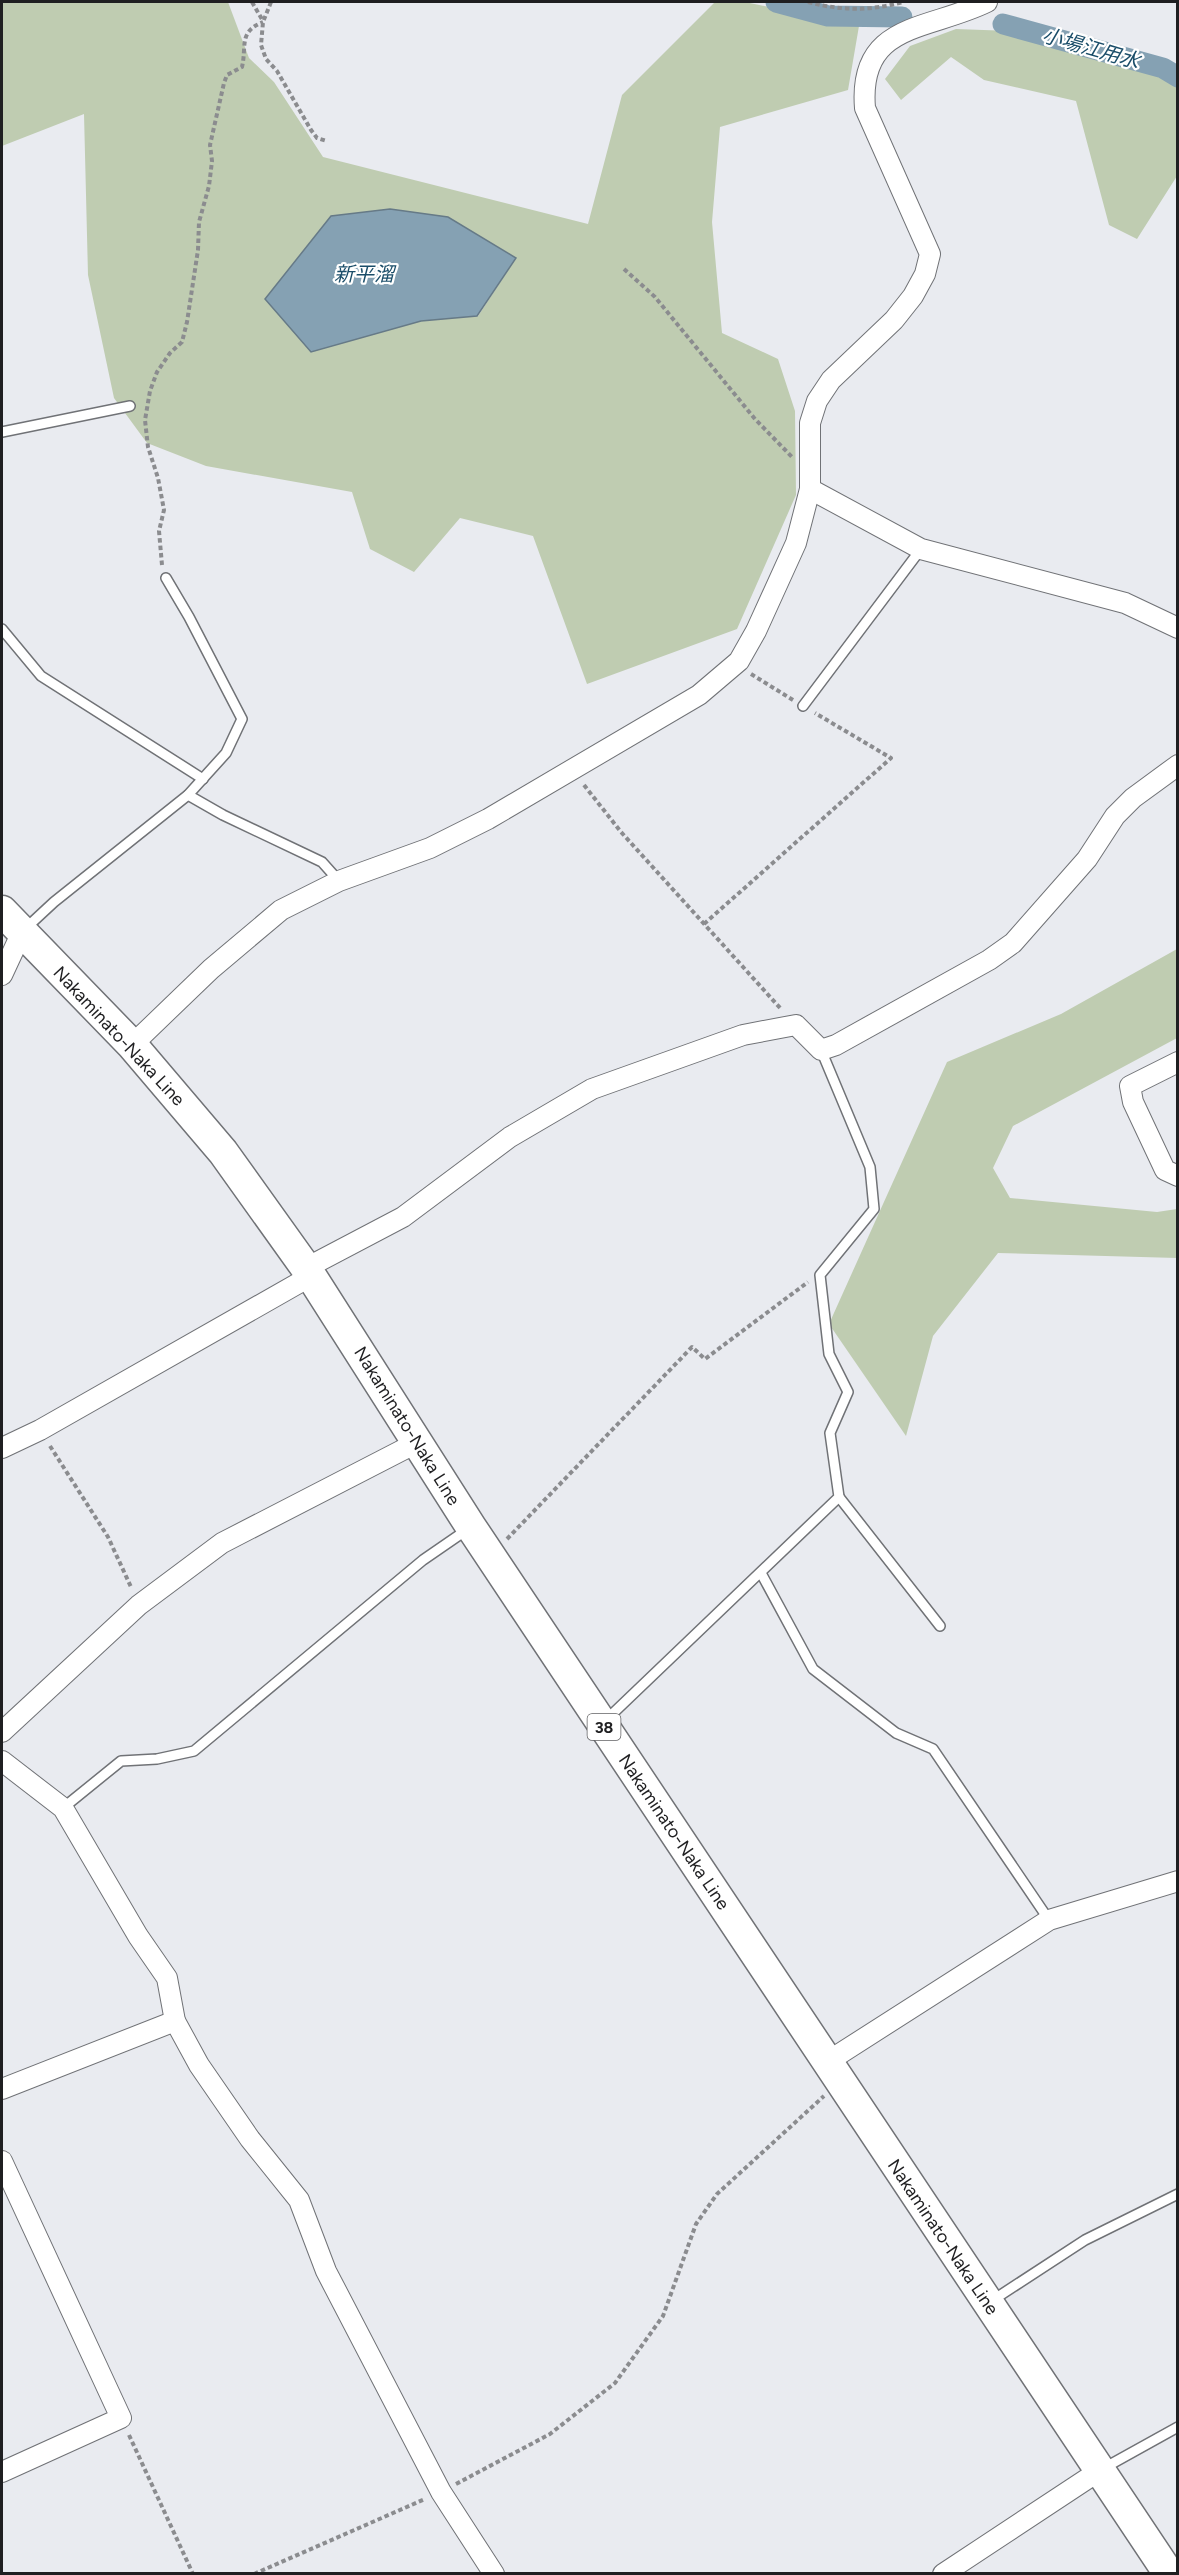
<svg xmlns="http://www.w3.org/2000/svg" width="1179" height="2575" viewBox="0 0 1179 2575" font-family="Figtree,'Noto Sans JP',sans-serif">
	<style>
		.green { fill: #bfccb1; fill-rule: evenodd }
		.water { fill: #85a1b3; stroke: #667a87; stroke-width: 1.5 }
		.lines { fill: none; stroke-linecap: round; stroke-linejoin: round }
		.canal { stroke: #85a1b3; stroke-width: 21 }
		.service-casing { stroke: #707276; stroke-width: 12 }
		.minor-casing { stroke: #707276; stroke-width: 22 }
		.primary-casing { stroke: #707276; stroke-width: 33 }
		.path { stroke: #8b8c8f; stroke-width: 4; stroke-dasharray: 4.5 3; stroke-linecap: butt }
		.service { stroke: #fff; stroke-width: 9 }
		.minor { stroke: #fff; stroke-width: 20 }
		.primary { stroke: #fff; stroke-width: 30 }
		.labels { text-anchor: middle; dominant-baseline: central; stroke-width: 4.5; stroke-linejoin: round; paint-order: stroke }
		.shield { fill: #fff; stroke: #626264; stroke-width: 1.5 }
		.shield-label { font-size: 16px; font-weight: bold; fill: #1f1f21 }
		.street-label { font-size: 18px; fill: #1f1f21; stroke: #fff }
		.water-label { font-size: 20px; font-style: italic; fill: #1a4d69; stroke: #fff }
	</style>
	<rect width="100%" height="100%" fill="#e9ebf0"/>
	<!-- green -->
	<g class="green">
		<path d="M2 2H228L249 58 274 82 323 157 588 224 622 95 715 2H745L859 26 848 90 720 127 712 222 722 333 778 359 795 411 796 495 737 629 587 684 533 536 460 518 414 572 370 549 352 492 206 466 147 443 114 398 88 275 84 114 2 146ZM516 258 478 316 421 321Z"/>
		<path d="M956 29 1011 31 1155 74 1177 87V176L1137 239 1109 225 1076 101 984 80 951 57 901 100 885 79 910 46Z"/>
		<path d="M1177 949V1038L1013 1126 993 1168 1010 1198 1157 1212 1177 1209V1258L998 1253 933 1336 906 1436 829 1324 947 1062 1061 1014Z"/>
	</g>
	<!-- water -->
	<path class="water" d="M390 209 448 217 516 258 477 316 421 321 311 352 265 299 331 216Z"/>
	<g class="lines">
		<!-- canal -->
		<g class="canal">
			<path d="M776 2 828 16 902 17"/>
			<path d="M1003 24 1163 68 1178 77"/>
		</g>
		<!-- service casing -->
		<g class="service-casing">
			<g id="service">
				<path d="M2 432 130 406"/>
				<path d="M2 629 41 676 203 779"/>
				<path d="M803 706 921 549"/>
				<path d="M188 795 223 815 322 862 339 881"/>
				<path d="M26 928 54 902 188 795 226 753 242 719 189 617 166 578"/>
				<path d="M839 1497 940 1626"/>
				<path d="M761 1573 813 1669 896 1733 933 1749 1049 1920"/>
				<path d="M606 1720 839 1497 830 1433 848 1392 829 1354 820 1275 874 1209 870 1167 821 1050"/>
				<path d="M63 1808 121 1761 157 1759 194 1751 423 1560 468 1529"/>
				<path d="M993 2300 1085 2240 1178 2194"/>
				<path d="M1104 2468 1178 2427"/>
			</g>
		</g>
		<!-- minor casing -->
		<g class="minor-casing">
			<g id="minor">
				<path d="M810 489 921 549 1125 603 1178 628"/>
				<path d="M2 975 22 932"/>
				<path d="M132 1045 211 969 281 910 339 881 430 848 488 819 699 695 739 661 756 631 796 543 810 489V423L817 401 831 380 894 320 913 296 925 274 930 254 865 108C858 22 928 31 987 2"/>
				<path d="M1178 1062 1130 1086 1133 1102 1165 1170 1178 1176"/>
				<path d="M306 1268 403 1217 510 1137 592 1089 743 1035 796 1025 821 1050 836 1045 989 960 1013 943 1087 859 1115 816 1133 798 1178 765"/>
				<path d="M2 1448 40 1430 311 1276"/>
				<path d="M2 1732 139 1605 222 1543 418 1442"/>
				<path d="M2 1761 63 1808 138 1936 167 1978 175 2021 199 2065 250 2139 299 2200 326 2271 441 2492 494 2574"/>
				<path d="M827 2062 1049 1920 1178 1881"/>
				<path d="M2 2089 175 2021"/>
				<path d="M2 2161 121 2418 2 2472"/>
				<path d="M943 2574 1099 2471"/>
			</g>
		</g>
		<!-- primary casing -->
		<g class="primary-casing">
			<path id="primary" d="M2 911 132 1045 223 1152 306 1268 471 1527 1169 2574"/>
		</g>
		<!-- path -->
		<g class="path">
			<path d="M252 2 263 21"/>
			<path d="M271 2 263 22 261 45 266 59 277 71 311 130 317 138 327 141"/>
			<path d="M808 2C843 11 869 11 903 2"/>
			<path d="M624 269 655 297 755 419 792 457"/>
			<path d="M162 565 159 531 164 510 158 478 148 447 145 420 150 391 157 372 170 353 182 342 187 322 198 250 199 222 209 186 212 161 210 145 224 83 227 75 242 67C247 46 238 32 263 22"/>
			<path d="M751 674 793 700"/>
			<path d="M584 785 621 832 781 1009"/>
			<path d="M704 924 891 758 815 713"/>
			<path d="M50 1446 108 1537 131 1587"/>
			<path d="M507 1539 692 1347 705 1359 808 1282"/>
			<path d="M129 2435 193 2574"/>
			<path d="M456 2484 550 2434 615 2383 663 2316 696 2224 717 2194 824 2096"/>
			<path d="M254 2574 425 2499"/>
		</g>
		<!-- service -->
		<use href="#service" class="service"/>
		<!-- minor -->
		<use href="#minor" class="minor"/>
		<!-- primary -->
		<use href="#primary" class="primary"/>
	</g>
	<g class="labels">
		<!-- shield labels -->
		<rect class="shield" x="587.5" y="1714" width="33" height="26" rx="4.5"/>
		<g class="shield-label">
			<text x="604" y="1727">38</text>
		</g>
		<!-- street labels -->
		<g class="street-label">
			<text transform="translate(119 1036) rotate(47)">Nakaminato-Naka Line</text>
			<text transform="translate(407 1426) rotate(58)">Nakaminato-Naka Line</text>
			<text transform="translate(674 1832) rotate(56)">Nakaminato-Naka Line</text>
			<text transform="translate(943 2237) rotate(56)">Nakaminato-Naka Line</text>
		</g>
		<!-- water labels -->
		<g class="water-label">
			<text transform="translate(1091 48) rotate(16)">小場江用水</text>
			<text x="364" y="274">新平溜</text>
		</g>
	</g>
	<!-- border -->
	<rect width="1179" height="2575" fill="none" stroke="#1f1f21" stroke-width="6"/>
</svg>
